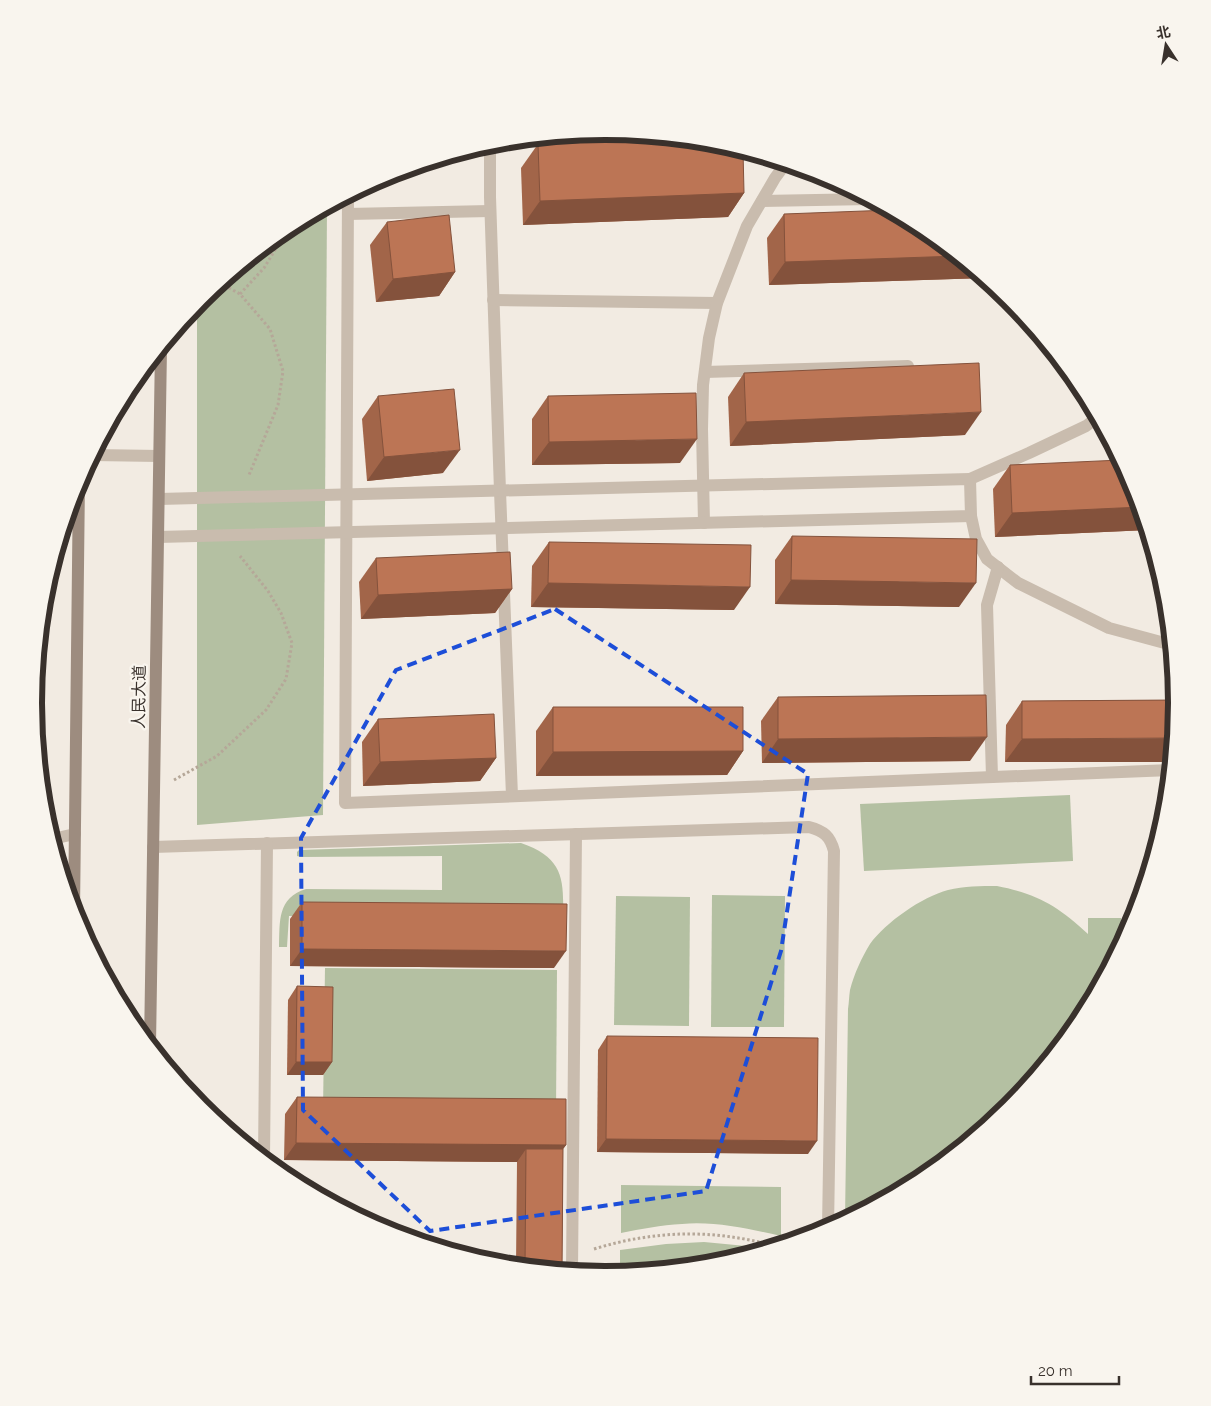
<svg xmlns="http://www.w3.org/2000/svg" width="1211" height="1406" viewBox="0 0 1211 1406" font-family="Raleway,'Noto Sans SC',sans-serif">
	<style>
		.green { fill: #b4c0a2 }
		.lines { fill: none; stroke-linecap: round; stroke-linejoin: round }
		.path { stroke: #b5a798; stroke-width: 3; stroke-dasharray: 2.5 2.5; stroke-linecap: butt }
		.lane { stroke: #c9bcae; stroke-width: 12 }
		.secondary { stroke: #9d8c7f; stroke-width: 12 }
		.wall { fill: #a26549 }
		.shaded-wall { fill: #84523c }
		.building { fill: #bc7555; stroke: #84523c }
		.marked { fill: none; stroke: #1d4ed8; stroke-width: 4; stroke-dasharray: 10 6; stroke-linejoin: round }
		.labels { text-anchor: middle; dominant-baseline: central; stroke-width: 4.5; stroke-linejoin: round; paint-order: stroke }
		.street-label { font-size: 16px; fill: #39312c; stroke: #f9f5ee }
		.rim { fill: none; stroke: #39312c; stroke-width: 6 }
	</style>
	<rect width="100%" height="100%" fill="#f2ebe2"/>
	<!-- green -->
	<g class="green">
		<path d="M327 207 323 815 197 825V304L201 299 288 227Z"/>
		<path d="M1070 795 1073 861 864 871 860 804Z"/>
		<path d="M521 843C564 858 564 879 563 919L289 916 287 947H279C280 921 277 898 306 889L442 890V856L301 857 297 856V852L299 850Z"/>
		<path d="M997 886C1038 894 1058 906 1088 934V918H1121V945L1081 1021 1010 1107 923 1179 845 1220 848 1009C849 1003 849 996 850 990 854 974 862 957 870 944 886 922 922 897 948 890 964 886 981 886 997 886Z"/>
		<path d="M712 895 785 896 784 1027H711Z"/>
		<path d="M616 896 690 897 689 1026 614 1025Z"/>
		<path d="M325 968 557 970 556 1113 323 1111Z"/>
		<path d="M621 1185 781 1187V1236C749 1229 715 1221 682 1224 661 1225 641 1229 621 1233Z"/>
		<path d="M704 1242 746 1246 762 1250 717 1264 620 1273V1250L666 1244Z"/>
	</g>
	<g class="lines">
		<!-- path -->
		<g class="path">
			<path d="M220 283 240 294 270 329 283 371 278 405 249 475"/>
			<path d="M240 294 264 268 275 250V238"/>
			<path d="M174 780 217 756 266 710 286 679 292 643 281 613 268 591 240 556"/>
			<path d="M594 1249C656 1230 713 1229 775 1246"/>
		</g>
		<!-- lane -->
		<g class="lane">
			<path d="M490 144V197L500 491 512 796"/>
			<path d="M348 195 345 803 1171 770"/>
			<path d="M762 201 870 199"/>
			<path d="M348 214 490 211"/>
			<path d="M493 300 717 303"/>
			<path d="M705 372 908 366"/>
			<path d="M93 455 159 456"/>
			<path d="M970 479 1029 453 1086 426 1098 417"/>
			<path d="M971 516 976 539 987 559 1018 583 1109 628 1172 645"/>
			<path d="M704 523 702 429 703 385 709 338 717 303 747 226 775 178 786 163"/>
			<path d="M158 537 971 516 970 479 159 499"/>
			<path d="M992 777 987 605 998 567"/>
			<path d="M52 839 75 834"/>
			<path d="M153 847 809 827C824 831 830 836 834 851L828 1229"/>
			<path d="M264 1159 267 843"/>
			<path d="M572 1271 576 834"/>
		</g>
		<!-- secondary -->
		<g class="secondary">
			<path d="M74 912 79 480"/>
			<path d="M150 1045 161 348"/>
		</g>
	</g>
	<!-- wall -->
	<g class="wall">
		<path d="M538 144 744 193 728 217 523 225 521 168Z"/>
		<path d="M784 214 923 228 985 278 769 285 767 238Z"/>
		<path d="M387 222 455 272 439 296 376 302 370 245Z"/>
		<path d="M744 373 965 435 730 446 728 397Z"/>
		<path d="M378 396 443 473 367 481 362 419Z"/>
		<path d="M548 396 680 463 532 465V419Z"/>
		<path d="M1010 465 1134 484 1148 530 995 537 993 489Z"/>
		<path d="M792 536 959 607 775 604V560Z"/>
		<path d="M549 542 734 610 531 607 532 566Z"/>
		<path d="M376 558 512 589 495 613 361 619 359 582Z"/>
		<path d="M778 697 970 761 762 763 761 721Z"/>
		<path d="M1177 700 1005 762 1006 725 1022 701Z"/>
		<path d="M553 707 743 751 727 775 536 776V731Z"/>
		<path d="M378 719 496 758 480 781 363 786 362 742Z"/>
		<path d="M302 902 554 968 290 966V919Z"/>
		<path d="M297 986 332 1062 323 1075H287L288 1000Z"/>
		<path d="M607 1036 808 1154 597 1152 598 1050Z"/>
		<path d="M297 1097 566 1145 563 1149 562 1270 516 1266 517 1162 284 1160 285 1114Z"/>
	</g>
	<!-- shaded-wall -->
	<g class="shaded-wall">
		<path d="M744 193 728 217 523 225 540 201Z"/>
		<path d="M958 256 985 278 769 285 785 262Z"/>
		<path d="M455 272 439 296 376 302 393 279Z"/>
		<path d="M981 412 965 435 730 446 746 422Z"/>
		<path d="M697 439 680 463 532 465 549 442Z"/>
		<path d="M460 450 443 473 367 481 384 457Z"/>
		<path d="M1141 507 1148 530 995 537 1012 513Z"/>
		<path d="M791 580 976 583 959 607 775 604Z"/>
		<path d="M548 583 750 587 734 610 531 607Z"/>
		<path d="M512 589 495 613 361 619 378 595Z"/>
		<path d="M987 737 970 761 762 763 778 739Z"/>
		<path d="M1174 738 1171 762H1005L1022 739Z"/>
		<path d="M743 751 727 775 536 776 553 752Z"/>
		<path d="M496 758 480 781 363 786 380 762Z"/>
		<path d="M302 949 566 951 554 968 290 966Z"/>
		<path d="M296 1062H332L323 1075H287Z"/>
		<path d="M606 1139 817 1141 808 1154 597 1152Z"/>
		<path d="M296 1143 566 1145 554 1162 526 1149 517 1162 284 1160Z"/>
	</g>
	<!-- building -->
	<g class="building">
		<path d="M679 139 717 142 743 150 744 193 540 201 538 144Z"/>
		<path d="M891 210 923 228 958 256 785 262 784 214Z"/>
		<path d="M449 215 455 272 393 279 387 222Z"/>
		<path d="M979 363 981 412 746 422 744 373Z"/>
		<path d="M454 389 460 450 384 457 378 396Z"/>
		<path d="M696 393 697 439 549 442 548 396Z"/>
		<path d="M1121 460 1134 484 1141 507 1012 513 1010 465Z"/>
		<path d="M792 536 977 539 976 583 791 580Z"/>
		<path d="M549 542 751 545 750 587 548 583Z"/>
		<path d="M510 552 512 589 378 595 376 558Z"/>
		<path d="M986 695 987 737 778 739V697Z"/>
		<path d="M1177 700 1174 738 1022 739V701Z"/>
		<path d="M553 707H743V751L553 752Z"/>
		<path d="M494 714 496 758 380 762 378 719Z"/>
		<path d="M302 902 567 904 566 951 302 949Z"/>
		<path d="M297 986 333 987 332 1062H296Z"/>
		<path d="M607 1036 818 1038 817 1141 606 1139Z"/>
		<path d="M297 1097 566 1099V1145L296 1143Z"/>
		<path d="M526 1149H563L562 1270 525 1267Z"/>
	</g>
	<!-- marked area -->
	<path class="marked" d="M555 609 808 774 781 951 706 1191 430 1231 303 1110 301 838 396 670Z"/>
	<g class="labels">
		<!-- street labels -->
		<g class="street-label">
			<text transform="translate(139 697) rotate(-89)">人民大道</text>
		</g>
	</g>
	<!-- crop -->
	<path d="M0 0H1211V1406H0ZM42 703a563 563 0 1 1 1126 0a563 563 0 1 1-1126 0Z" fill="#f9f5ee" fill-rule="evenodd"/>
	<path class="rim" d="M42 703a563 563 0 1 1 1126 0a563 563 0 1 1-1126 0Z"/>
	<!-- north arrow -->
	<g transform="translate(1166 45) rotate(348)" stroke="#f9f5ee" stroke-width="4" paint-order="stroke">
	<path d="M0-4L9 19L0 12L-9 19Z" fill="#39312c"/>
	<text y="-8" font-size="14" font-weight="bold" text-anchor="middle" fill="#39312c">北</text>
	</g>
	<!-- scale -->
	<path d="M1031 1376v8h88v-8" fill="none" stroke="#39312c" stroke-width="2.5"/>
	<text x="1038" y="1376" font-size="15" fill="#39312c" stroke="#f9f5ee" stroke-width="4" paint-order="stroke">20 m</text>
</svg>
